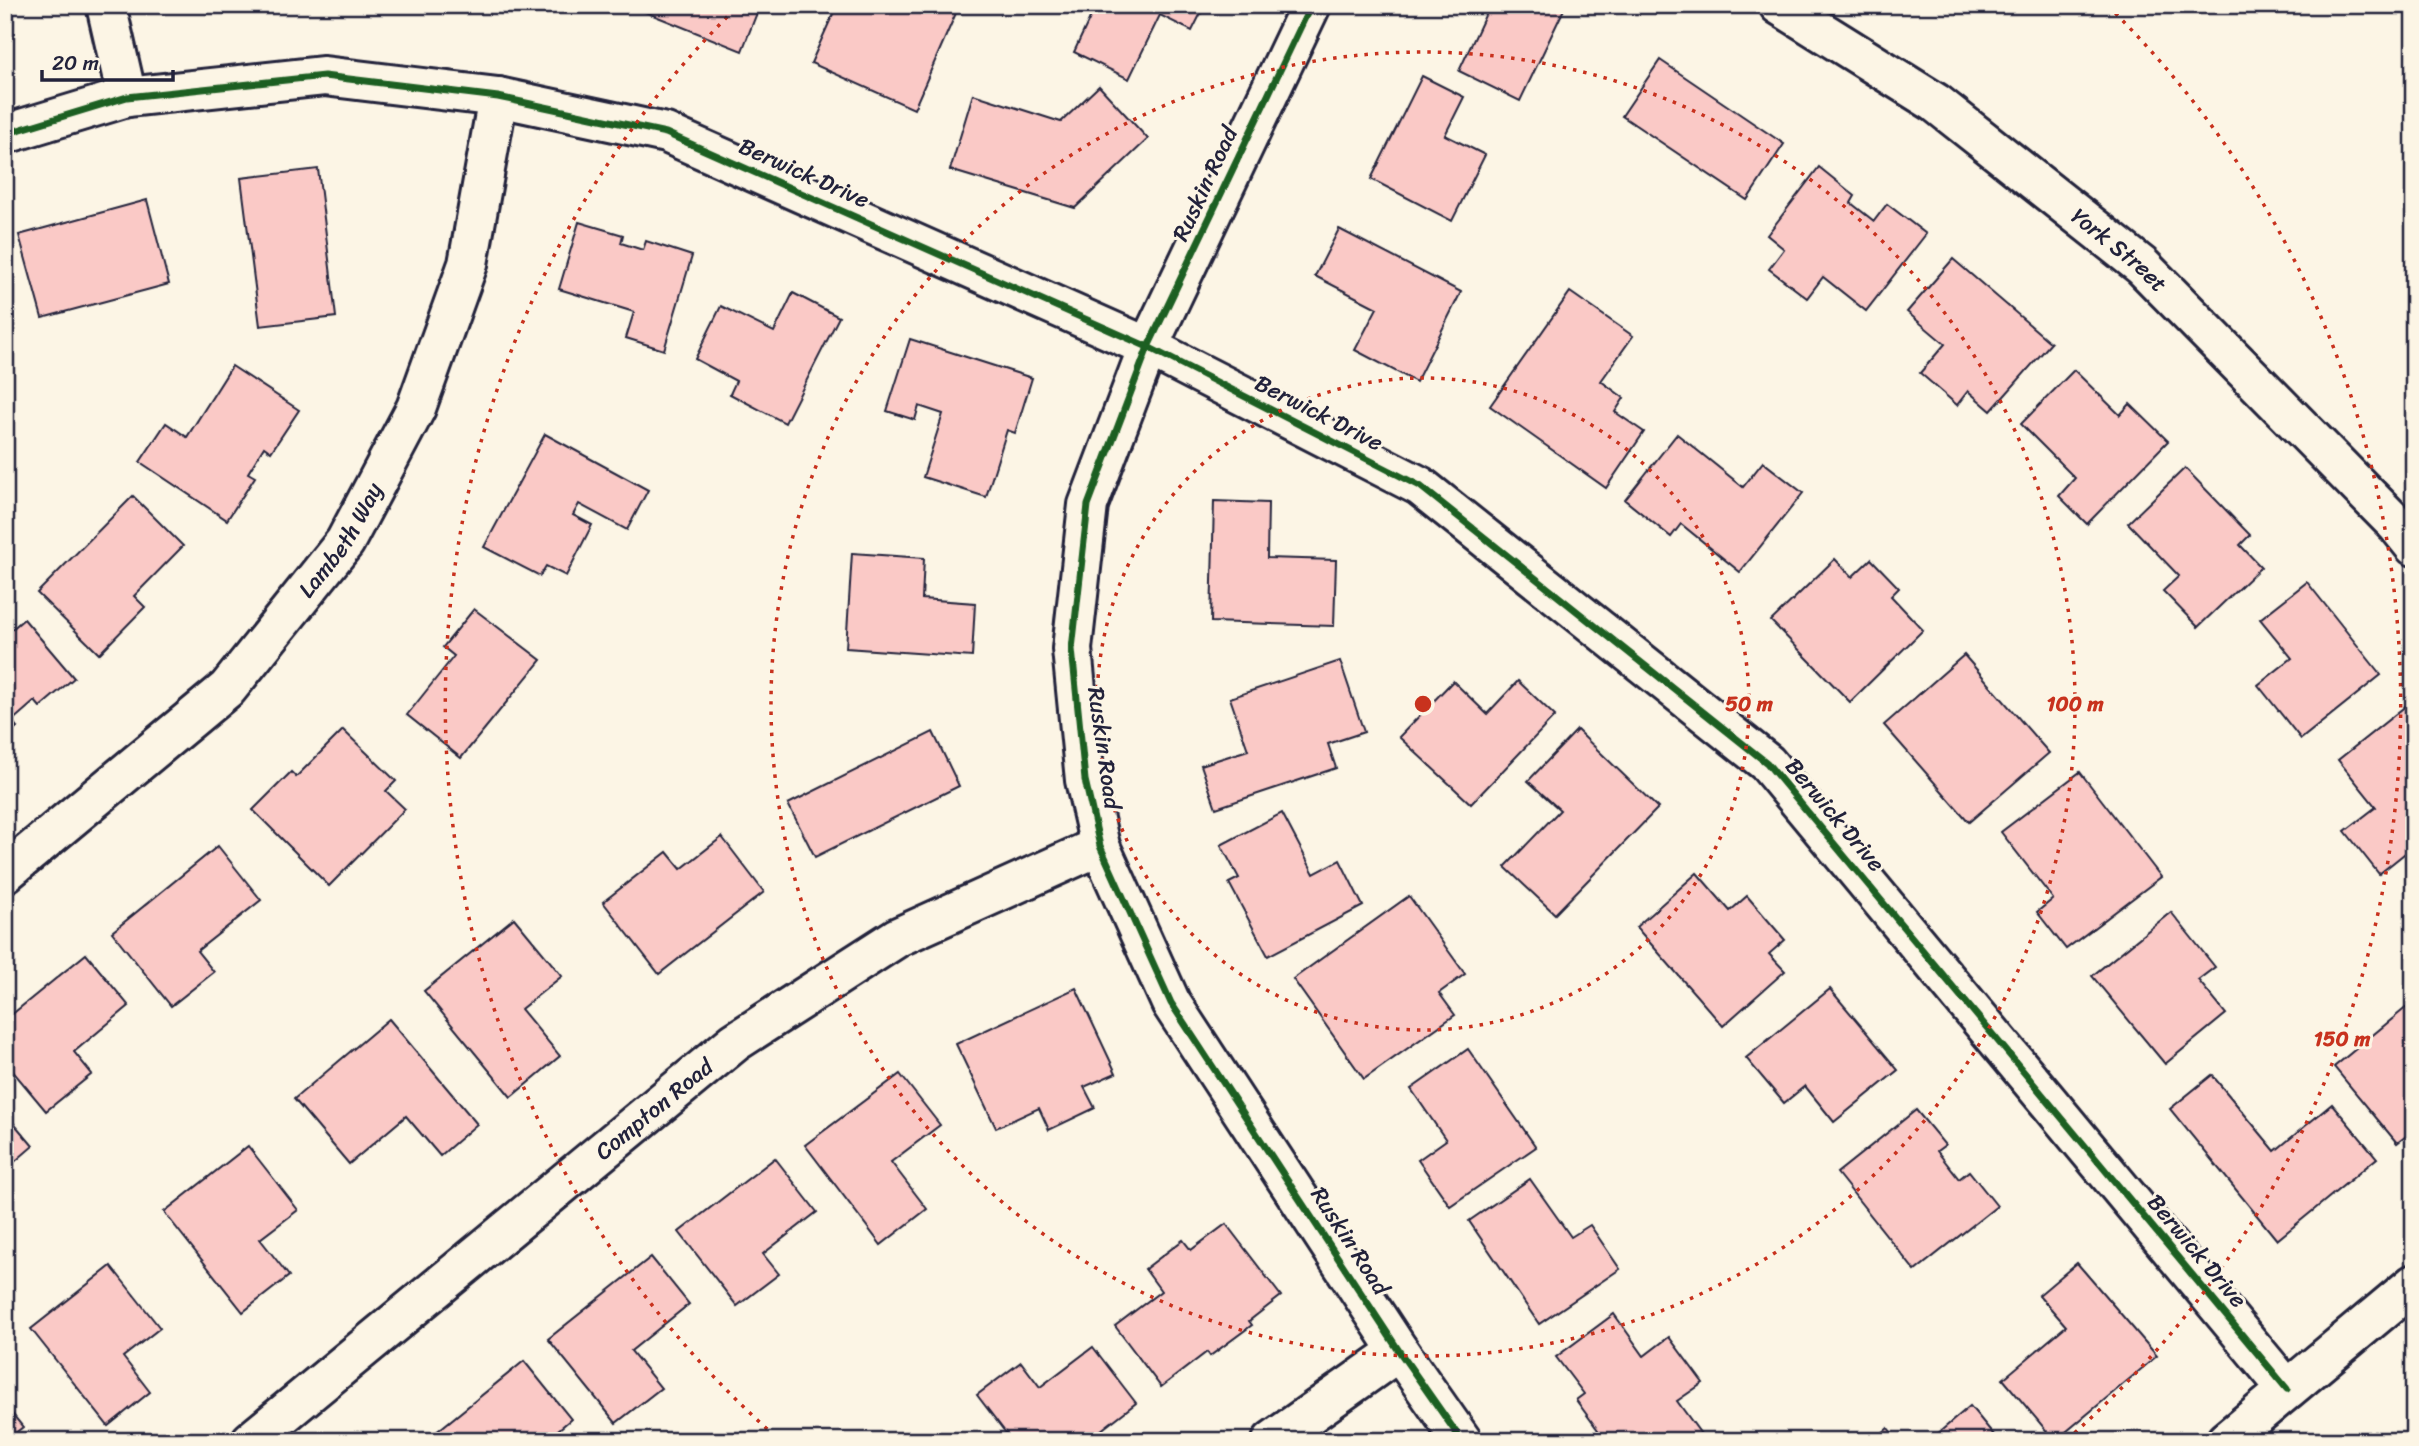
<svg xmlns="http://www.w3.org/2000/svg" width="2419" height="1446" viewBox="0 0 2419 1446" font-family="Sriracha,sans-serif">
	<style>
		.building { fill: #fac9c6; stroke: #22223b; stroke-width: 2 }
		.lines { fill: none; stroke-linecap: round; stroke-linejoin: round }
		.street-casing { stroke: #22223b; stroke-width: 44 }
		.street { stroke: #fcf5e5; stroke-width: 38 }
		.cycleway-casing { stroke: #fcf5e5; stroke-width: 11 }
		.cycleway { stroke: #1b5e20; stroke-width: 7 }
		.ring { fill: none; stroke: #c8321e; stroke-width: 3.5; stroke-dasharray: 3.5 7 }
		.labels { text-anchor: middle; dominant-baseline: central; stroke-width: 6; stroke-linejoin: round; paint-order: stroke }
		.street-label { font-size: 23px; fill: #22223b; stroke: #fcf5e5 }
		.centre { fill: #c8321e; stroke: #fcf5e5; stroke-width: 3.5 }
		.ring-label { font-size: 21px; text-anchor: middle; font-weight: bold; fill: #c8321e; stroke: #fcf5e5; stroke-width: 6; stroke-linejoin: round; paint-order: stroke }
	</style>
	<rect width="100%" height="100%" fill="#fcf5e5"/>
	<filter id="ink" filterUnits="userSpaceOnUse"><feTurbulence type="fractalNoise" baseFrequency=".0143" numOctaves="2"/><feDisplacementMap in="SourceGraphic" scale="14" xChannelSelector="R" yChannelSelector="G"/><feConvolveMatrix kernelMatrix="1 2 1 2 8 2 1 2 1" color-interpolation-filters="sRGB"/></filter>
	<g filter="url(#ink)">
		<!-- building -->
		<g class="building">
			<path d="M628 5H760L742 51Z"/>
			<path d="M837 5H937L956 13 914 109 811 63Z"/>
			<path d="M1096 5H1205L1192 31 1160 15 1129 79 1074 52Z"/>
			<path d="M1485 5H1566L1520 101 1459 71 1489 7Z"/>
			<path d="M1660 60 1784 144 1747 200 1622 116Z"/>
			<path d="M1422 76 1464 97 1445 135 1485 155 1452 221 1371 179Z"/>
			<path d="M1099 86 1148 139 1075 208 950 170 973 94 1061 122Z"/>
			<path d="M1819 167 1855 196 1851 203 1874 221 1887 204 1926 234 1866 311 1823 277 1807 298 1769 269 1784 249 1767 235Z"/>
			<path d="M318 169 336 317 260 326 241 178Z"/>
			<path d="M147 200 169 284 42 318 19 235Z"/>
			<path d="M579 222 623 235 621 243 643 250 646 241 692 256 664 350 626 338 634 312 559 289Z"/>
			<path d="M1339 229 1461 292 1416 382 1355 350 1377 308 1315 276Z"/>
			<path d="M1953 259 2051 343 1991 411 1968 391 1957 405 1920 373 1945 344 1907 312Z"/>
			<path d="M1570 292 1633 336 1601 381 1624 398 1615 412 1644 432 1606 488 1490 406Z"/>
			<path d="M793 293 839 317 785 423 730 394 736 381 695 359 721 306 774 332Z"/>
			<path d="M910 339 1032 378 1015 433 1007 430 986 497 923 477 943 414 919 406 915 420 887 411Z"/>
			<path d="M232 366 299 410 271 452 264 447 248 473 255 477 227 520 140 462 166 423 187 437Z"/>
			<path d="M2074 370 2120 415 2130 404 2168 441 2087 524 2059 496 2075 478 2021 424Z"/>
			<path d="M545 434 648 490 627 530 579 504 573 515 592 525 566 576 546 566 540 576 484 547Z"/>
			<path d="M1677 434 1743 487 1763 462 1803 493 1740 572 1681 524 1671 537 1625 500Z"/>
			<path d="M2185 468 2250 535 2240 545 2261 567 2198 627 2163 591 2179 576 2128 523Z"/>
			<path d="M133 496 183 546 134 596 145 607 99 654 37 593Z"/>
			<path d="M1214 501 1268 503 1267 558 1336 560 1334 626 1211 622Z"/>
			<path d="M852 553 924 558 922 599 975 603 972 657 846 648Z"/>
			<path d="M1835 559 1852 577 1871 559 1899 588 1891 596 1923 630 1850 702 1771 621Z"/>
			<path d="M2307 582 2381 675 2301 739 2258 685 2292 658 2260 619Z"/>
			<path d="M474 609 541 660 461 758 407 715 454 656 443 647Z"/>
			<path d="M24 619 74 678 40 707 35 701 12 721 17 727 5 737V635Z"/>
			<path d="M1964 655 2049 753 1969 822 1884 725Z"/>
			<path d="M1340 661 1364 732 1328 744 1336 768 1216 808 1201 765 1248 750 1230 698Z"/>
			<path d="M1453 681 1487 714 1518 681 1555 716 1471 804 1399 737Z"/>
			<path d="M2407 705 2414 713V846L2379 874 2345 831 2376 807 2338 760Z"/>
			<path d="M343 730 396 781 386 791 405 809 329 886 253 810 291 772 296 777Z"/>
			<path d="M1577 730 1658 808 1555 914 1505 867 1560 810 1528 781Z"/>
			<path d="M933 732 959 786 815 857 788 804Z"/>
			<path d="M2080 772 2161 877 2066 949 2037 912 2053 899 2001 832Z"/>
			<path d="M1282 813 1314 874 1340 860 1363 906 1268 956 1229 883 1239 878 1221 845Z"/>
			<path d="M722 837 764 892 659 974 603 902 667 852 681 869Z"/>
			<path d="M218 846 261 900 197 951 214 972 171 1006 112 932Z"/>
			<path d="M1697 873 1730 911 1747 896 1785 940 1769 954 1785 971 1723 1026 1636 927Z"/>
			<path d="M1409 896 1465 974 1439 993 1455 1015 1364 1079 1293 979Z"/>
			<path d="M2171 912 2215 967 2198 980 2226 1014 2165 1064 2092 976Z"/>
			<path d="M514 918 562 976 521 1009 560 1056 511 1097 424 991Z"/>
			<path d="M86 954 129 1006 74 1052 92 1074 46 1111 5 1062V1020Z"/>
			<path d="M1076 988 1116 1073 1084 1087 1095 1108 1049 1130 1039 1108 996 1128 956 1044Z"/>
			<path d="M1830 989 1898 1070 1834 1122 1805 1086 1784 1103 1746 1058Z"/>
			<path d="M2414 1001V1130L2397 1143 2334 1067Z"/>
			<path d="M389 1019 477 1124 440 1156 406 1116 349 1164 294 1099Z"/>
			<path d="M1468 1049 1536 1147 1450 1206 1418 1160 1446 1140 1411 1089Z"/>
			<path d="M900 1074 940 1125 891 1162 927 1209 881 1245 805 1145Z"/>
			<path d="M2212 1075 2275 1151 2332 1104 2377 1158 2277 1240 2170 1109Z"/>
			<path d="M1916 1110 1945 1145 1937 1151 1959 1179 1969 1171 1997 1206 1915 1271 1837 1173Z"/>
			<path d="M5 1113 33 1146 5 1170Z"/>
			<path d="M248 1146 298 1210 260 1239 289 1276 243 1312 164 1212Z"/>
			<path d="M775 1158 817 1212 763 1254 779 1274 737 1306 679 1232Z"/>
			<path d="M1530 1179 1571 1237 1590 1225 1620 1269 1539 1324 1469 1221Z"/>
			<path d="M1226 1224 1281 1296 1249 1321 1252 1325 1210 1356 1207 1352 1161 1387 1115 1326 1161 1291 1145 1269 1183 1240 1191 1250Z"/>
			<path d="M651 1257 689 1304 631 1351 661 1388 616 1423 548 1339Z"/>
			<path d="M2077 1263 2157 1356 2055 1441 2003 1379 2066 1326 2039 1295Z"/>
			<path d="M111 1266 160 1328 123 1357 150 1392 108 1426 31 1329Z"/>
			<path d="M1614 1314 1644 1356 1669 1337 1703 1383 1677 1401 1706 1441H1606L1576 1400 1584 1394 1556 1357Z"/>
			<path d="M1093 1347 1136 1403 1087 1441H1012L977 1395 1021 1362 1040 1387Z"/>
			<path d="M524 1361 571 1419 545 1441H431L429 1438Z"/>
			<path d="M5 1405 23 1427 5 1441Z"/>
			<path d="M1970 1406 1999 1441H1929Z"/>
			<path d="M1888 1428 1898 1441H1873Z"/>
		</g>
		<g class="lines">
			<!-- street casing -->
			<g class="street-casing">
				<g id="street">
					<path d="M106 5 127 97"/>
					<path d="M1311 5 1148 347 1088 505 1072 649 1085 780 1100 846 1171 1003 1399 1351 1462 1441"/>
					<path id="s1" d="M1779 5 1936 103 2142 266 2397 525 2414 546"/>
					<path d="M5 134 127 97 324 76 498 97 666 133 1148 347 1420 486 1767 763 2287 1389"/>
					<path id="s2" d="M5 873 228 688 345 542 416 408 468 264 498 97"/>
					<path id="s3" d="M251 1441 735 1042 898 937 1100 846"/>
					<path d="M1272 1441 1399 1351"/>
					<path d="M2226 1441 2414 1284"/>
				</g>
			</g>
			<!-- street -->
			<use href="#street" class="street"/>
			<!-- cycleway casing -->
			<g class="cycleway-casing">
				<g id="cycleway">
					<path d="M1311 5 1148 347 1088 505 1072 649 1085 780 1100 846 1171 1003 1399 1351 1462 1441"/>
					<path d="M5 134 127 97 324 76 498 97 666 133 1148 347 1420 486 1767 763 2287 1389"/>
				</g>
			</g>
			<!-- cycleway -->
			<use href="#cycleway" class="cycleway"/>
		</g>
	</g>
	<!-- distance rings -->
	<g class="ring">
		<circle cx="1423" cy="704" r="326"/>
		<circle cx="1423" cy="704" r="652"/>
		<path d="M775 1436A978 978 0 0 1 738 6M2108 6A978 978 0 0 1 2071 1436"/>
	</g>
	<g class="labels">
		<!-- street labels -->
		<g class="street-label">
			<text transform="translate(804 173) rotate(24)">Berwick Drive</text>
			<text transform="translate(1205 184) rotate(-65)">Ruskin Road</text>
			<text stroke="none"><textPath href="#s1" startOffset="420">York Street</textPath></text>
			<text transform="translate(1319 413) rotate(27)">Berwick Drive</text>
			<text stroke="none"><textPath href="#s2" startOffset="476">Lambeth Way</textPath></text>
			<text transform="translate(1104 748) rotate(82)">Ruskin Road</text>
			<text transform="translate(1835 815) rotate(50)">Berwick Drive</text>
			<text stroke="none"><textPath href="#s3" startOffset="522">Compton Road</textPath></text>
			<text transform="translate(1350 1241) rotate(57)">Ruskin Road</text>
			<text transform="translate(2197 1251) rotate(50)">Berwick Drive</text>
		</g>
	</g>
	<circle cx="1423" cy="704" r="10" class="centre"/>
	<g class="ring-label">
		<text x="1749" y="711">50 m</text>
		<text x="2075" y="711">100 m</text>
		<text x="2342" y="1046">150 m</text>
	</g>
	<!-- margin -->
	<rect width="2419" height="1446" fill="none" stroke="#fcf5e5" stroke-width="28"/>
	<rect x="14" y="14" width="2391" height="1418" fill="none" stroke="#22223b" stroke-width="2.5" filter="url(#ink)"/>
	<!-- scale -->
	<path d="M42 70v10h131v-10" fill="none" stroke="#22223b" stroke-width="3.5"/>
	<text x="52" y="70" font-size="21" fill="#22223b" stroke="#fcf5e5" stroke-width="5" paint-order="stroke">20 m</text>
</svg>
